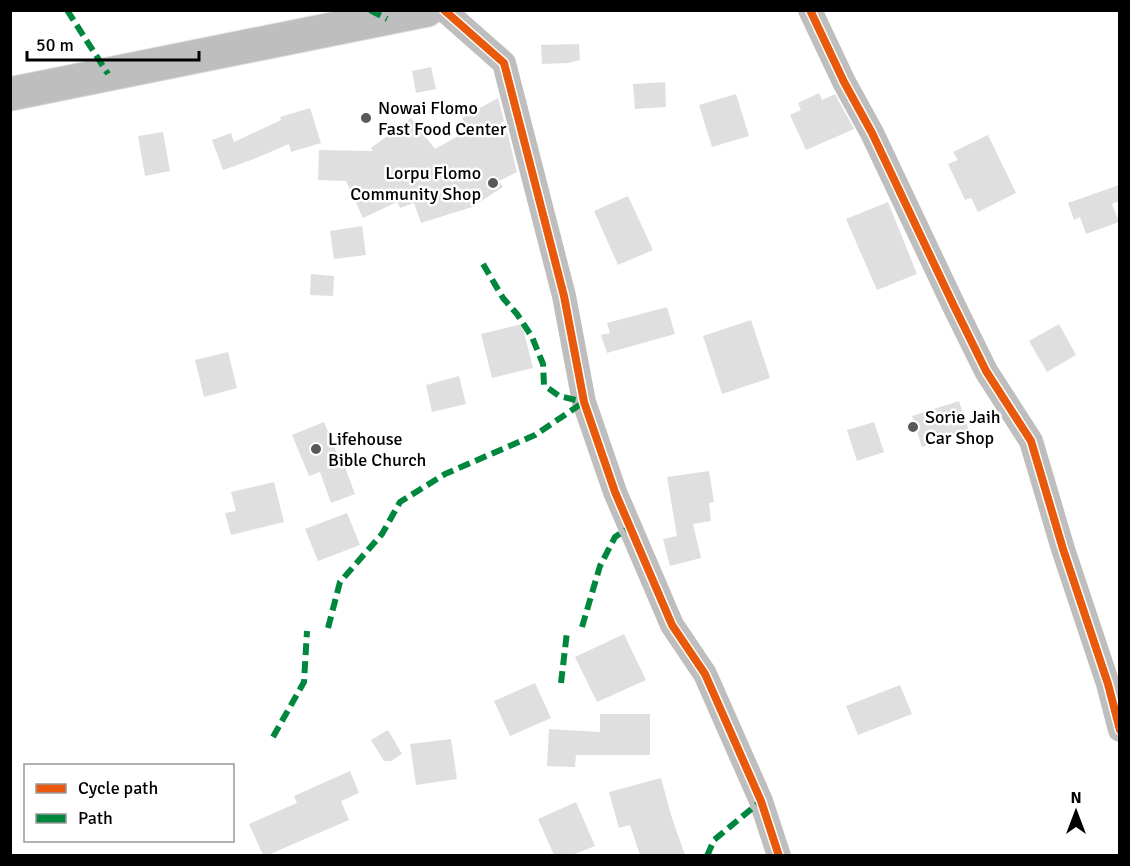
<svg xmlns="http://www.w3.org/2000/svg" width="1130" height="866" viewBox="0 0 1130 866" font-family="Signika,sans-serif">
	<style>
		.building { fill: #dfdfdf }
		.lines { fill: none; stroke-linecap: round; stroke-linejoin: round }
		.highway-casing { stroke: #dbdbdb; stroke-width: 35 }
		.minor { stroke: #bebebe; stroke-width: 24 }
		.highway { stroke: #bebebe; stroke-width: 33 }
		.quiet { stroke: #00873e; stroke-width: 6; stroke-dasharray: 12 6; stroke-linecap: butt }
		.cycleway-casing { stroke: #fff; stroke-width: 11 }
		.cycleway { stroke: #e8590c; stroke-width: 8 }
		.poi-dot { fill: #595959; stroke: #fff; stroke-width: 2 }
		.labels { text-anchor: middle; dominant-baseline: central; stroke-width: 5; stroke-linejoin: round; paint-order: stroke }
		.poi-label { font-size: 18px; fill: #000; stroke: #fff; text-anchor: start }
	</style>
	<rect width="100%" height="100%" fill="#fff"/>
	<!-- building -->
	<g class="building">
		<path d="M579 44 580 60 568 63 542 64 541 45Z"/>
		<path d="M431 67 436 89 416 93 412 71Z"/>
		<path d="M665 82 666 107 635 109 633 84Z"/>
		<path d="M819 93 822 100 835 94 854 129 806 150 790 115 801 110 798 103Z"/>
		<path d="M736 94 749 136 712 147 699 105Z"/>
		<path d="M498 98 504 121 501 123 508 135 517 172 499 181 503 187 472 207 421 223 414 203 400 208 397 202 363 218 346 181 318 180 319 150 373 151 371 148 411 118 435 149 469 130 462 118Z"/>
		<path d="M310 108 321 143 291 152 289 144 254 159 223 170 212 140 231 133 234 142 281 120 280 117Z"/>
		<path d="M163 132 170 171 145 176 138 136Z"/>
		<path d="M988 135 1016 193 978 212 971 198 965 200 948 164 958 160 953 152Z"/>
		<path d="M1119 185V201L1112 204 1119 222 1086 234 1080 217 1074 220 1068 203Z"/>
		<path d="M628 196 653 250 618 265 594 211Z"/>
		<path d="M888 202 917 274 877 290 846 219Z"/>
		<path d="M362 226 366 255 334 259 330 231Z"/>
		<path d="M311 274 334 276 333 296 310 295Z"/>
		<path d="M667 307 675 334 607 353 601 335 610 333 607 323Z"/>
		<path d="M751 320 770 378 722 394 703 336Z"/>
		<path d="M522 324 533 368 492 378 481 334Z"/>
		<path d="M1059 324 1076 355 1047 372 1029 341Z"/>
		<path d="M228 352 237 388 204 397 195 360Z"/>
		<path d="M459 376 466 404 432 412 426 385Z"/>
		<path d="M959 401 969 431 922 447 912 416Z"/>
		<path d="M324 422 343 468 345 467 355 494 331 503 320 472 309 476 292 435Z"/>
		<path d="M874 422 884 452 857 461 847 430Z"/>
		<path d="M709 471 714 502 709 503 711 521 693 524 701 558 670 566 663 539 677 536 667 477Z"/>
		<path d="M274 482 284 522 231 535 225 513 236 511 231 492Z"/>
		<path d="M347 513 360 545 318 561 305 529Z"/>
		<path d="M624 634 646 680 597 702 575 657Z"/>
		<path d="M535 683 551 718 510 736 494 701Z"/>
		<path d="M900 685 912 714 858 735 846 706Z"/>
		<path d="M600 714H650V755H576L575 767 547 766 549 729 600 732Z"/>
		<path d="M388 730 402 754 391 761H384L371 740Z"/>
		<path d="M451 739 457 779 416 785 410 744Z"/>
		<path d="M350 771 359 793 341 801 349 820 268 855H263L249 824 297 803 294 796Z"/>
		<path d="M661 778 671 815 685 855H640L630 825 619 828 609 792Z"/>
		<path d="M576 802 595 846 572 855H554L538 819Z"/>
	</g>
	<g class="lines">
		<!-- highway casing -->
		<g class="highway-casing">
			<path id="highway" d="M10 94 427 10"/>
		</g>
		<!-- minor -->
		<g class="minor">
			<path d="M444 10 504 63 564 296 584 402 615 492 672 625 705 674 761 801 779 856"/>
			<path d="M810 10 844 82 872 133 953 304 986 371 1031 441 1063 549 1108 684 1120 730"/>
		</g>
		<!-- highway -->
		<use href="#highway" class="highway"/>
		<!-- quiet -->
		<g class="quiet">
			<path d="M67 10 108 74"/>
			<path d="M370 10 387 19"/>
			<path d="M483 264 503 298 517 314 532 337 543 364 544 385 559 396 584 402"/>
			<path d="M582 627 600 566 615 537 630 527"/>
			<path d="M328 628 340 582 382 534 400 502 445 474 535 435 584 402"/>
			<path d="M561 683 567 632"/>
			<path d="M273 737 304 682 307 631"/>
			<path d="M707 856 714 840 761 801"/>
		</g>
		<!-- cycleway casing -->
		<g class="cycleway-casing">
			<g id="cycleway">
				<path d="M444 10 504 63 564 296 584 402 615 492 672 625 705 674 761 801 779 856"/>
				<path d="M810 10 844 82 872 133 953 304 986 371 1031 441 1063 549 1108 684 1120 730"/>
			</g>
		</g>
		<!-- cycleway -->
		<use href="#cycleway" class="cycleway"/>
	</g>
	<!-- markers -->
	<g class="poi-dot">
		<circle cx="366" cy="118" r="6"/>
		<circle cx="493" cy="183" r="6"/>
		<circle cx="913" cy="427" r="6"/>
		<circle cx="316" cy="449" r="6"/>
	</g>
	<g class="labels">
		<!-- poi labels -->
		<g class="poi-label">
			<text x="378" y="108">Nowai Flomo<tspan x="378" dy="21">Fast Food Center</tspan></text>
			<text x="481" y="173" text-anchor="end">Lorpu Flomo<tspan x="481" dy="21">Community Shop</tspan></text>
			<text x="925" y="417">Sorie Jaih<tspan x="925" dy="21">Car Shop</tspan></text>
			<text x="328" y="439">Lifehouse<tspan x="328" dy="21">Bible Church</tspan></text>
		</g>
	</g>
	<!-- border -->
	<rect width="1130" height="866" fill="none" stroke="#000000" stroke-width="24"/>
	<!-- legend -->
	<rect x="24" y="764" width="210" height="78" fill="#ffffff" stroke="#999999" stroke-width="1.5"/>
	<rect x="36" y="784" width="30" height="9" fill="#e8590c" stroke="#999999" stroke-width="1.5"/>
	<text x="78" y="794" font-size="18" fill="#000000">Cycle path</text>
	<rect x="36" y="814" width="30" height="9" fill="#00873e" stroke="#999999" stroke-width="1.5"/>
	<text x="78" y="824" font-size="18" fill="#000000">Path</text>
	<!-- north arrow -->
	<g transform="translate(1076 812)" stroke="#ffffff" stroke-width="4.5" paint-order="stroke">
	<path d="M0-4.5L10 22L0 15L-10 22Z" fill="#000000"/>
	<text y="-9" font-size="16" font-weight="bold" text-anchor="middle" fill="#000000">N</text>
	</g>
	<!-- scale -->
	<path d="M27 51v9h172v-9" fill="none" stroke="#000000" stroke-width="3"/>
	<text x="36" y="51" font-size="18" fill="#000000" stroke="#ffffff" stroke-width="4.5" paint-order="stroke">50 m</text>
</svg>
